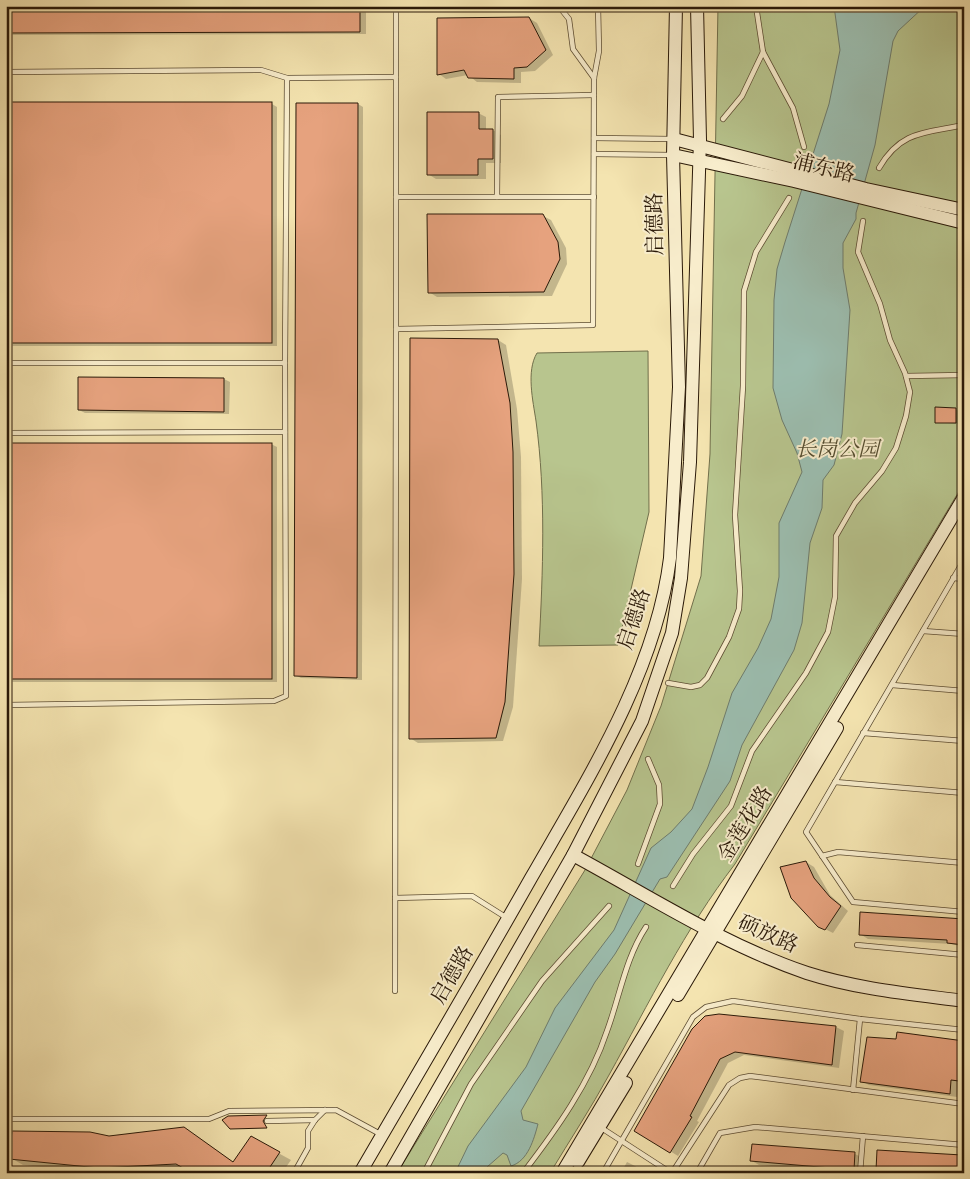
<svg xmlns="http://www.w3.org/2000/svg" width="970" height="1179" viewBox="0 0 970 1179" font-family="'IM FELL Double Pica','Noto Serif SC',serif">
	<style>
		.green { fill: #b8c58e; stroke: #716f4b }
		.water { fill: #9cbeb0; stroke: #6e7c6d }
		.shadow { fill: #0003 }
		.building { fill: #e6a27e; stroke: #2a1908 }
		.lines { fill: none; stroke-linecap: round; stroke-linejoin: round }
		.lane-casing { stroke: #5c4c32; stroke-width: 6 }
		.secondary-casing { stroke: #2a1908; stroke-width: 14 }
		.lane { stroke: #f8edcc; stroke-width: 4.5 }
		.secondary { stroke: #f8edcc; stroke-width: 12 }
		.labels { text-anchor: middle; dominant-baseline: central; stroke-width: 4; stroke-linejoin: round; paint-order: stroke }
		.street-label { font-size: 21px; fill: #2a1908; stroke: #f8edcc }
		.park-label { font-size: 21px; font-style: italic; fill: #554d30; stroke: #f8edcc }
	</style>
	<rect width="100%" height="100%" fill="#f4e4b0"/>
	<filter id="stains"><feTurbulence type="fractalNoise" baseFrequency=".004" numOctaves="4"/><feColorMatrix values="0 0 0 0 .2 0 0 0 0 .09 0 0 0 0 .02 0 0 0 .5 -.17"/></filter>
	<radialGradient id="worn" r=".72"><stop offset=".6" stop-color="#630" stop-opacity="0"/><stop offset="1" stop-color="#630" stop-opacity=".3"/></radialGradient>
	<!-- green -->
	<g class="green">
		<path d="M718 6H964V483L735 864C685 929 649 1003 609 1075 591 1108 570 1140 550 1173H397L585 870 627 790 661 706 701 576 710 454Z"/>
		<path d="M648 351 649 512 618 645 539 646C543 572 546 494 536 421 533 401 526 371 537 353Z"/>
	</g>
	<!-- water -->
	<path class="water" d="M834 6H925L898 31 893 41 875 145 856 213V219L843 243V268L850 310 842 434 834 465 823 480 822 508 810 543 802 623 794 650 742 745 730 781 667 877 660 879 615 954 595 982 521 1111 523 1120 538 1124C534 1139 528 1161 511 1166L507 1155 503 1153 487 1167 484 1173H455L468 1146 526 1067 555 1008 614 930 651 848 671 832 692 809 708 767 732 693 758 648 771 619 779 577V523L802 472 797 453 782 420 773 388 774 300 777 269 785 242 829 104 840 50Z"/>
	<!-- shadow -->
	<g class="shadow">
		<path d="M6 6H366V34L6 35Z"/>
		<path d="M529 18 537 23 553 55 535 71 521 72V83L477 82 468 75 446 79 439 74Z"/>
		<path d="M6 103 272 104 277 107V346H6Z"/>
		<path d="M358 104 363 107 362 680 301 678 295 675Z"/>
		<path d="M478 113 486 117V130H493L501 135V163H486V179H436L428 174Z"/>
		<path d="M543 216 551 220 566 248 567 264 552 296 437 297 429 292Z"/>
		<path d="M498 340 506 345 517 409 521 457 522 579 513 707 503 741 418 743 410 738Z"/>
		<path d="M224 379 230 382 229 414 85 413 79 410Z"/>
		<path d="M6 384 10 386 11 411 6 412Z"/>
		<path d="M955 409 959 411V424L937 422Z"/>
		<path d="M6 444H271L277 447V682H6Z"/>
		<path d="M806 862 814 867 830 895 848 911 833 933 819 926Z"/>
		<path d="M964 920V947L951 944 868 939 860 934Z"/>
		<path d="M719 1015 836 1027 844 1031 839 1068 744 1055 728 1063 697 1121 699 1122 678 1156 636 1130Z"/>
		<path d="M964 1042V1084L958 1083 957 1097 869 1085 861 1081Z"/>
		<path d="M196 1136 234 1163 251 1138 291 1160 282 1173H194L189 1170 102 1173 23 1165 11 1158 109 1137Z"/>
		<path d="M753 1145 855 1154 863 1158 862 1173 759 1165 752 1161Z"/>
		<path d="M962 1156 964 1157V1173H882L877 1170Z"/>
		<path d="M627 1162 635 1166 646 1173H615L618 1168 622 1171Z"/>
	</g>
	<!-- building -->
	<g class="building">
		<path d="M6 6H360V32L6 33Z"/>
		<path d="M529 17 546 50 527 67 514 68V79L468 78 464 70 437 75V18Z"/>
		<rect x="6" y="102" width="266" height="241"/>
		<path d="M296 103H358L357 678 294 676Z"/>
		<path d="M427 112H479V129H493V159H478V175H427Z"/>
		<path d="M427 214H543L558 242 560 259 544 292 428 293Z"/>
		<path d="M410 338 498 339 510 403 513 452 514 574 505 702 496 738 409 739Z"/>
		<path d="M78 377 224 378V412L78 410Z"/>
		<path d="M935 407 956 408V423H935Z"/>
		<rect x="6" y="443" width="266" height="236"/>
		<path d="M806 861 814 878 830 897 841 906 825 930 818 927 791 898 780 867Z"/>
		<path d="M860 912 964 919V945L947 943V940L859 935Z"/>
		<path d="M719 1014 836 1026 832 1065 735 1052 720 1059 690 1116 692 1117 670 1153 634 1131 692 1029 705 1016Z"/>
		<path d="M897 1032 964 1041 959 1081 951 1080 950 1094 860 1082 867 1037 896 1039Z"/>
		<path d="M267 1115 263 1121 267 1128 230 1129 222 1120 228 1116Z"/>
		<path d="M184 1127 233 1162 251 1136 280 1152 266 1173H192L176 1164 99 1168 9 1159 12 1131 90 1132 109 1136Z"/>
		<path d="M752 1144 855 1152 854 1170 750 1161Z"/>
		<path d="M877 1150 962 1155 961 1173 876 1170Z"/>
	</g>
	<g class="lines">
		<!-- lane casing -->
		<g class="lane-casing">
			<g id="lane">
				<path d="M396 6V329L593 325 594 78 599 51 598 6"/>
				<path d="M756 6 763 52 793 108 804 147"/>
				<path d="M480 7 561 9 569 19 573 49 594 78"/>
				<path d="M6 72 261 70 287 78 396 77"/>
				<path d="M723 119 742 96 763 52"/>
				<path d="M594 138 673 139"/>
				<path d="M594 154 673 155"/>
				<path d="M879 168C901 130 926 133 964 125"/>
				<path d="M396 197H594"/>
				<path d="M497 197 498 97 594 95"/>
				<path d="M6 363H285"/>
				<path d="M906 376 964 375"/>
				<path d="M6 433 285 432"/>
				<path d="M964 560 806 832 853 902 964 912"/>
				<path d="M953 578 964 579"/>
				<path d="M923 631 964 634"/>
				<path d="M668 683 691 687 700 685 707 678 729 637 739 609 740 591 735 515 743 386 744 291 756 252 789 198"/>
				<path d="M892 685 964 691"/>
				<path d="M6 705 274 701 286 696 285 363 287 78"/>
				<path d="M863 733 964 741"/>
				<path d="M835 782 964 793"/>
				<path d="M822 856 838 852 964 863"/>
				<path d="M638 864 660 804 659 785 648 759"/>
				<path d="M673 886 693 854 731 806 752 751 806 673 828 632 835 597 836 536 855 503 882 471 896 448 906 416 910 392 905 373 890 340 880 304 858 252 863 221"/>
				<path d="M395 898 472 896 507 918"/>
				<path d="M857 945 964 955"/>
				<path d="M395 991 396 329"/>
				<path d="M853 1090 860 1019"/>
				<path d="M6 1119H209L229 1111 336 1110 382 1135"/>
				<path d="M267 1121 315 1120"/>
				<path d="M600 1127 671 1173"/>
				<path d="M294 1173 308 1148V1131L315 1120 325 1110"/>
				<path d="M424 1173 471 1084 542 981 609 906"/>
				<path d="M523 1173C556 1130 590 1083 607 1031 620 996 625 959 646 927"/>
				<path d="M603 1173 693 1017 706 1007 733 1001 860 1019 964 1030"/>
				<path d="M672 1173 729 1085 740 1078 750 1076 964 1104"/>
				<path d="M697 1173 720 1133 755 1127 964 1145"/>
				<path d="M860 1173 863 1136"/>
			</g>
		</g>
		<!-- secondary casing -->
		<g class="secondary-casing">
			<g id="secondary">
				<path d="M674 139 866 189 964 210"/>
				<path d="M673 155 794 181 964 223"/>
				<path d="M573 855C649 896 724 945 807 973 857 989 911 994 964 1001"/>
				<path d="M678 995 837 728"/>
				<path d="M578 1162 626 1083"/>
				<path d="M360 1173C417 1075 475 977 531 878 587 780 656 672 670 558L679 387 673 155 676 6"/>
				<path d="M390 1173 573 855 642 721 672 633 681 578 690 462 700 140 697 6"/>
				<path d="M562 1173 964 497"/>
			</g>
		</g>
		<!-- lane -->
		<use href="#lane" class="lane"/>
		<!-- secondary -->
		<use href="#secondary" class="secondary"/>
	</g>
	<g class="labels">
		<!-- street labels -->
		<g class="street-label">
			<text transform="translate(824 168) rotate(14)">浦东路</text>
			<text transform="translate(655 224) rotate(-91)">启德路</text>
			<text transform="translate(634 619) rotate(-72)">启德路</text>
			<text transform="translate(745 824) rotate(-59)">金莲花路</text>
			<text transform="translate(768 934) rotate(24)">硕放路</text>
			<text transform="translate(452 975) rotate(-60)">启德路</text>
		</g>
		<!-- park labels -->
		<g class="park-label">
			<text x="837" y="449">长岗公园</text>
		</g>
	</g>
	<!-- margin -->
	<rect width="970" height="1179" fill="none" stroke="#f4e4b0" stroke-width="25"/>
	<rect x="8" y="8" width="955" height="1164" fill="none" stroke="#2a1908" stroke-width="2.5"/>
	<rect x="12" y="12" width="945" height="1154" fill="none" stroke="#2a1908"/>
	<rect width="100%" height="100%" filter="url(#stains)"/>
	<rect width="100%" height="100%" fill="url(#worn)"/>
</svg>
